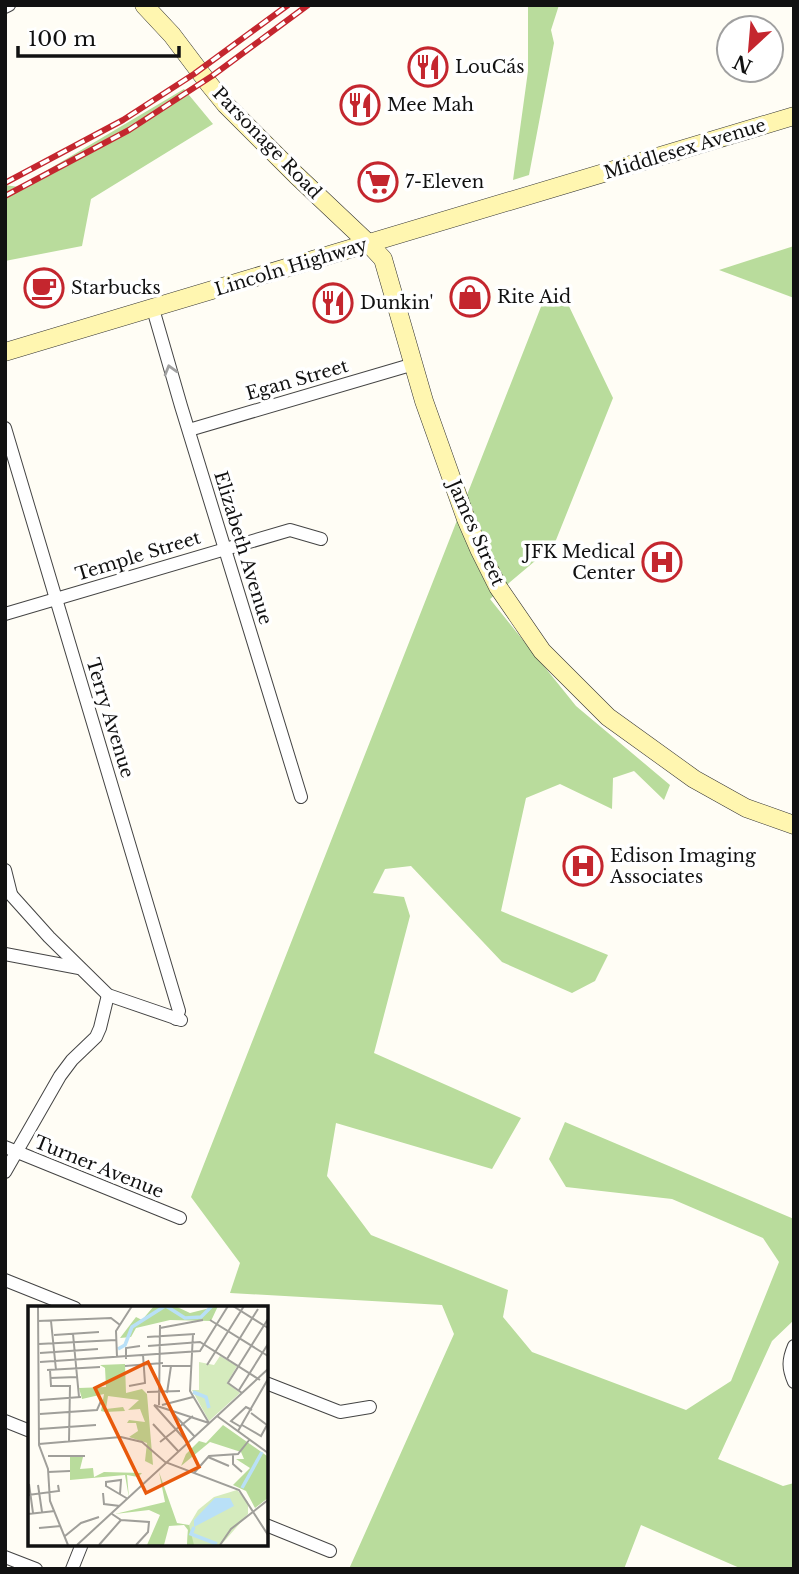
<svg xmlns="http://www.w3.org/2000/svg" width="799" height="1574" viewBox="0 0 799 1574" font-family="'Libre Baskerville',serif">
	<style>
		.forest { fill: #b9dc9c }
		.lines { fill: none; stroke-linecap: round; stroke-linejoin: round }
		.street-casing { stroke: #444; stroke-width: 14 }
		.secondary-casing { stroke: #333; stroke-width: 19 }
		.street { stroke: #fff; stroke-width: 12 }
		.secondary { stroke: #fff6b0; stroke-width: 18 }
		.rail-casing { stroke: #c4262e; stroke-width: 6 }
		.rail { stroke: #fff; stroke-width: 3.5; stroke-dasharray: 10; stroke-linecap: butt }
		.oneway { stroke: #a0a0a0 }
		.labels { text-anchor: middle; dominant-baseline: central; stroke-width: 7; stroke-linejoin: round; paint-order: stroke }
		.poi-label { font-size: 18px; fill: #111; stroke: #fff; text-anchor: start }
		.street-label { font-size: 18px; fill: #111; stroke: #fff }
		.inset-river { fill: none; stroke: #b9e0f7; stroke-width: 3.5 }
		.inset-road { fill: none; stroke: #a09f9a; stroke-width: 2 }
		.view { fill: #e8590c; fill-opacity: 0.15; stroke: #e8590c; stroke-width: 3.5 }
		.inset-edge { fill: none; stroke: #111; stroke-width: 3.5 }
	</style>
	<rect width="100%" height="100%" fill="#fffdf5"/>
	<!-- forest -->
	<g class="forest">
		<path d="M528 5H559L551 30 554 43 529 175 513 180 528 71Z"/>
		<path d="M184 89 213 124 91 199 82 246 5 261V185L19 187Z"/>
		<path d="M794 246V298L719 270Z"/>
		<path d="M546 294 566 300 613 398 554 545 490 599 576 706 670 785 664 800 634 771 613 778 612 809 560 784 526 798 501 911 608 955 595 981 572 993 502 962 411 866 385 869 373 893 404 897 410 916 374 1053 521 1118 492 1169 336 1123 327 1176 371 1235 508 1290 503 1317 532 1352 686 1410 731 1381 779 1262 763 1238 672 1199 566 1187 549 1159 565 1122 794 1219V1320L772 1341 718 1459 783 1486 794 1483V1569H742L641 1525 624 1569H349L454 1334 442 1305 230 1293 240 1263 191 1197Z"/>
	</g>
	<g class="lines">
		<!-- street casing -->
		<g class="street-casing">
			<g id="street">
				<path d="M5 7 9 5"/>
				<path d="M153 309 181 406 301 797"/>
				<path d="M5 428 179 1011 176 1019"/>
				<path d="M189 430 414 364"/>
				<path d="M5 614 290 530 321 539"/>
				<path d="M5 870 11 894"/>
				<path d="M5 888 49 937 108 995 181 1020"/>
				<path d="M5 954 79 968"/>
				<path d="M5 1147 180 1218"/>
				<path d="M5 1172 60 1076 72 1060 96 1037 100 1028 108 995"/>
				<path d="M5 1280 75 1308"/>
				<path d="M794 1346C788 1360 788 1368 794 1382"/>
				<path d="M266 1383 340 1412 370 1407"/>
				<path d="M5 1421 30 1431"/>
				<path d="M266 1525 330 1551"/>
				<path d="M5 1557 36 1569"/>
				<path d="M72 1569 82 1544"/>
			</g>
		</g>
		<!-- secondary casing -->
		<g class="secondary-casing">
			<g id="secondary">
				<path d="M144 5 172 35 209 84 226 105 296 175 369 244 383 259 424 401 466 519 479 549 498 587 542 651 608 717 694 779 746 808 794 825"/>
				<path d="M5 352 794 116"/>
			</g>
		</g>
		<!-- street -->
		<use href="#street" class="street"/>
		<!-- secondary -->
		<use href="#secondary" class="secondary"/>
		<!-- rail casing -->
		<g class="rail-casing">
			<g id="rail">
				<path d="M5 183 123 120 194 74 288 5"/>
				<path d="M5 196 129 130 212 76 308 5"/>
			</g>
		</g>
		<!-- rail -->
		<use href="#rail" class="rail"/>
	</g>
	<!-- one-way arrows -->
	<defs><path id="oneway-chevron" d="M-2-3.5L2.5 0L-2 3.5" fill="none" stroke-width="1.6" stroke-linecap="round" stroke-linejoin="round" transform="scale(1.75)"/></defs>
	<use class="oneway" href="#oneway-chevron" transform="translate(170 370) rotate(-106)"/>
	<!-- icons -->
	<defs>
		<g id="restaurant-ring" transform="scale(2.0125)"><circle r="9.5" fill="#fff" stroke="#c4262e" stroke-width="1.5"/><path d="M-5-6h1v4h1v-4h1v4h1v-4h1v5L-1.5 .5V6h-2V.5L-5-1ZM5-6V6H3V1.5H1.5Q1.5-4 5-6Z" fill="#c4262e"/></g>
		<g id="supermarket-ring" transform="scale(2.0125)"><circle r="9.5" fill="#fff" stroke="#c4262e" stroke-width="1.5"/><path d="M-6-5.5h2.5l.6 2H6L4.5 2H-2.5L-4.4-4H-6ZM-1.5 3.2a1.3 1.3 0 1 0 .1 0ZM3 3.2a1.3 1.3 0 1 0 .1 0Z" fill="#c4262e"/></g>
		<g id="cafe-ring" transform="scale(2.0125)"><circle r="9.5" fill="#fff" stroke="#c4262e" stroke-width="1.5"/><path d="M-5.5-4.5H6V0H3Q3 3.5 0 3.5H-2.5Q-5.5 3.5-5.5 0ZM3-3.2v2h1.7v-2ZM-6 4.5H4V6H-6Z" fill="#c4262e"/></g>
		<g id="shop-ring" transform="scale(2.0125)"><circle r="9.5" fill="#fff" stroke="#c4262e" stroke-width="1.5"/><path d="M-5-2.5h2.3a2.7 3.5 0 0 1 5.4 0H5L5.5 6h-11ZM-1.5-2.5h3a1.5 2.3 0 0 0-3 0Z" fill="#c4262e"/></g>
		<g id="hospital-ring" transform="scale(2.0125)"><circle r="9.5" fill="#fff" stroke="#c4262e" stroke-width="1.5"/><path d="M-5-5h3v3.5h4V-5h3V5h-3V1.5h-4V5h-3Z" fill="#c4262e"/></g>
	</defs>
	<g fill-rule="evenodd">
		<use href="#restaurant-ring" x="428" y="67"/>
		<use href="#restaurant-ring" x="360" y="105"/>
		<use href="#supermarket-ring" x="378" y="182"/>
		<use href="#cafe-ring" x="44" y="288"/>
		<use href="#shop-ring" x="470" y="297"/>
		<use href="#restaurant-ring" x="333" y="303"/>
		<use href="#hospital-ring" x="662" y="562"/>
		<use href="#hospital-ring" x="583" y="866"/>
	</g>
	<g class="labels">
		<!-- poi labels -->
		<g class="poi-label">
			<text x="455" y="67">LouCás</text>
			<text x="387" y="105">Mee Mah</text>
			<text x="405" y="182">7-Eleven</text>
			<text x="71" y="288">Starbucks</text>
			<text x="497" y="297">Rite Aid</text>
			<text x="360" y="303">Dunkin'</text>
			<text x="635" y="552" text-anchor="end">JFK Medical<tspan x="635" dy="21">Center</tspan></text>
			<text x="610" y="856">Edison Imaging<tspan x="610" dy="21">Associates</tspan></text>
		</g>
		<!-- street labels -->
		<g class="street-label">
			<text transform="translate(267 143) rotate(46)">Parsonage Road</text>
			<text transform="translate(685 149) rotate(-17)">Middlesex Avenue</text>
			<text transform="translate(291 267) rotate(-17)">Lincoln Highway</text>
			<text transform="translate(297 380) rotate(-16)">Egan Street</text>
			<text transform="translate(476 533) rotate(66)">James Street</text>
			<text transform="translate(243 548) rotate(73)">Elizabeth Avenue</text>
			<text transform="translate(138 556) rotate(-17)">Temple Street</text>
			<text transform="translate(110 718) rotate(73)">Terry Avenue</text>
			<text transform="translate(99 1167) rotate(22)">Turner Avenue</text>
		</g>
	</g>
	<!-- overview -->
	<g transform="translate(28 1306)">
		<rect width="240" height="240" fill="#fffdf5"/>
		<path d="M192 50 209 60 199 77 212 87 181 115 164 84H171V56L186 59ZM209 184 220 196V208L193 239H159L160 221 170 204 186 191Z" fill="#d5ebbd"/>
		<path d="M126 0H147L162 7 190 0 183 15 142 14 108 22 103 31 92 32 108 11 114 14ZM97 58 98 87 114 83 119 88 125 159 117 155 119 137 101 131 110 125 108 117H99L101 114 117 116 112 103 100 104 111 94 80 90 78 103 95 101 97 105 77 106 73 105 76 88 54 93 51 82 78 81 77 62 72 59ZM195 119 239 150 240 192 227 202 218 185 205 179 222 162 208 153H216L213 146 182 136 153 160 158 148 171 135 178 137ZM42 150 55 151 52 163 65 162 66 171 76 166 114 167 110 171 99 169 101 192 97 169 42 174ZM131 166 149 217 161 219 166 239H159L160 224 156 219 141 220 136 239H119L132 209 121 204 87 208 137 196Z" fill="#b9dc9c"/>
		<path d="M187 192H202L206 200 166 221V214Z" fill="#b9e0f7"/>
		<path class="inset-river" d="M138 0 157 12 173 11 184 0M90 43 97 39 104 21 137 0M165 86 178 91 181 102M214 182 234 146M166 221 163 228 189 238"/>
		<path class="inset-road" d="M10 0 11 139 20 163 22 195 40 239M205 0 240 22M182 14 240 50M10 15 83 12 92 19M23 15 28 64M132 22 175 14M45 28 51 91M165 28 162 85 181 117M26 29 71 26M119 31 167 28M11 38 88 34M120 40 172 36 232 74M12 47 70 43M89 51 88 25 104 0M98 53V42L112 40M199 53 230 3M12 56 172 45 200 0M179 59 216 0M97 60 135 57M134 60H164M19 64 72 61M22 64 23 80H42L41 136M22 72 49 71M101 80 117 77 115 49M211 84 240 38M119 86 152 85M139 87 143 60M214 87 200 77 240 13M12 94 53 91M126 99 181 117M126 99 160 137M131 99 132 19M134 99 165 91M143 105 167 131M12 108 69 104 73 95M189 110 240 147M125 118 151 146M214 119 233 130 239 119 223 107M213 121 203 115 218 101 224 104M11 123 68 119M210 125 240 73M132 136 165 110M11 138 93 131 114 136 137 156 211 184 240 229M205 148V158L214 166M20 150H57M180 151 201 160M20 166 42 165M166 167 181 150 210 148 222 133M1 178 5 207M10 179 14 206M75 187 76 198 92 200M92 188 93 174 78 176V180L100 193M0 189 31 185 30 179M0 208 27 205M84 208 93 214 121 216 120 226 108 239M11 222 33 220M37 230 53 217 71 211M49 239 240 63M71 239 93 214M192 239 203 223 240 194"/>
		<path class="view" d="M120 56 171 161 118 187 67 82Z"/>
		<rect width="240" height="240" class="inset-edge"/>
	</g>
	<!-- border -->
	<rect width="799" height="1574" fill="none" stroke="#111111" stroke-width="14"/>
	<!-- north arrow -->
	<g transform="translate(750 49) rotate(206)"><circle r="33" fill="#ffffff" stroke="#a0a0a0" stroke-width="2"/>
	<path d="M0-5L12 26L0 18L-12 26Z" fill="#c4262e"/>
	<text y="-10" font-size="19" font-weight="bold" text-anchor="middle" fill="#111111">N</text>
	</g>
	<!-- scale -->
	<path d="M18 46v10h161v-10" fill="none" stroke="#111111" stroke-width="3.5"/>
	<text x="28" y="46" font-size="21" fill="#111111" stroke="#ffffff" stroke-width="5" paint-order="stroke">100 m</text>
</svg>
